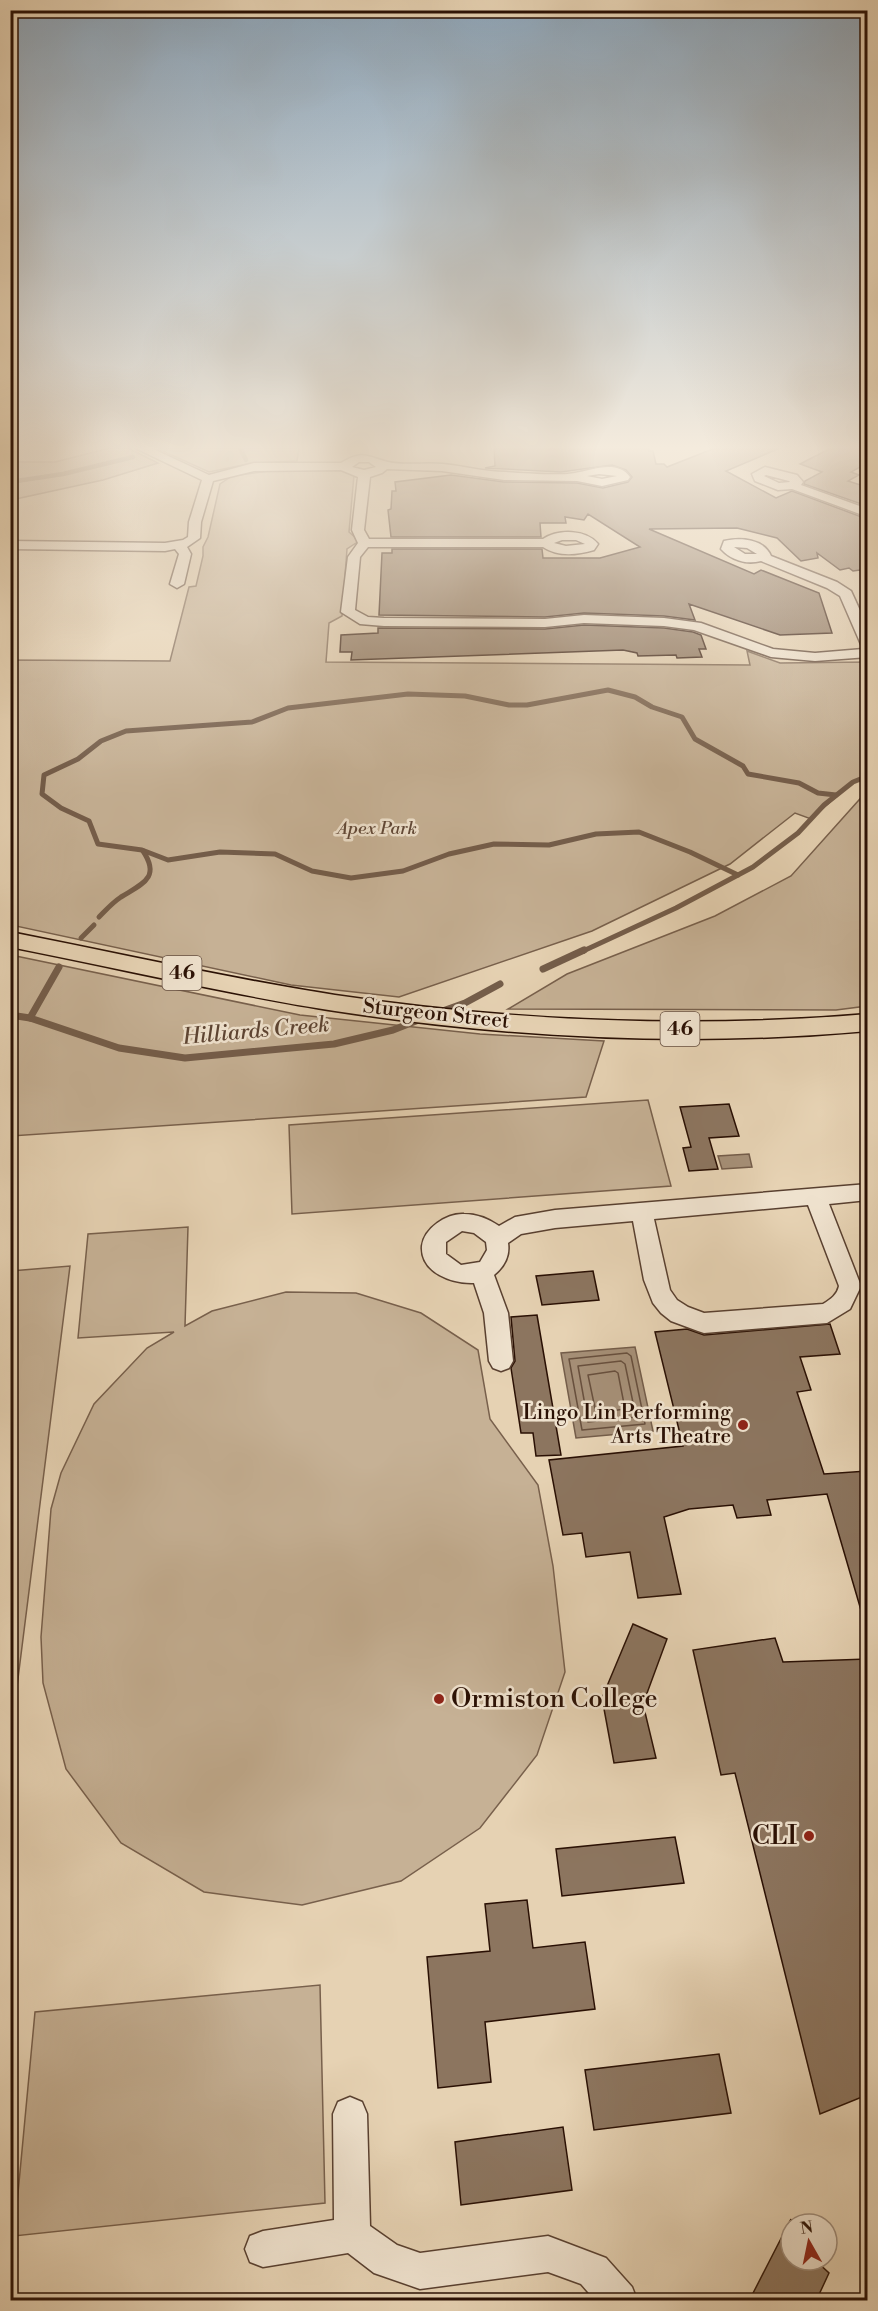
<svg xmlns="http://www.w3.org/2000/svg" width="878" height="2311" viewBox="0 0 878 2311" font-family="'Libre Bodoni',serif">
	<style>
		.green { fill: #c6b195; stroke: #78604c; stroke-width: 1.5 }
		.water { fill: #a69078; stroke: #745d4a; stroke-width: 1.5 }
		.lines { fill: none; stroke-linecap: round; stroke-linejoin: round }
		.shore { stroke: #68503e; stroke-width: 1.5 }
		.stream-far2 { stroke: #745d4a; stroke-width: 4.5 }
		.stream-far1 { stroke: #745d4a; stroke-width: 5 }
		.stream { stroke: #745d4a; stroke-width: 7 }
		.building { fill: #8c755f; stroke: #2a1004; stroke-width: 1.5 }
		.minor-casing { stroke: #594030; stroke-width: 3 }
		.major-casing { stroke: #2a1004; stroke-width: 3 }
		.minor { fill: #efe2ce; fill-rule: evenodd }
		.major { fill: #e6d2b3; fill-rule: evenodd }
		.poi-dot { fill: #8f2418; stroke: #efe2ce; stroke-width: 2 }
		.labels { text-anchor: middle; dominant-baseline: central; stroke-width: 5; stroke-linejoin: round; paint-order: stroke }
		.far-park-label { font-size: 18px; font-style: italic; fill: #614837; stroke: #efe2ce }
		.shield { fill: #efe2ce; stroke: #654f41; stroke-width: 1.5 }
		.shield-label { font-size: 20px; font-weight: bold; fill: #2a1004 }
		.street-label { font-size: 21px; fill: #2a1004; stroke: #efe2ce }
		.poi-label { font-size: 21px; fill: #2a1004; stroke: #efe2ce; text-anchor: end }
		.water-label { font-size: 22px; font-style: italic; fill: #5c4332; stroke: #efe2ce }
		.near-poi-label { font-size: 26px; fill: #2a1004; stroke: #efe2ce; text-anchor: start }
	</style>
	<rect width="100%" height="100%" fill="#e6d2b3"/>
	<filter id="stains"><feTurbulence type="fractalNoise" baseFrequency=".00333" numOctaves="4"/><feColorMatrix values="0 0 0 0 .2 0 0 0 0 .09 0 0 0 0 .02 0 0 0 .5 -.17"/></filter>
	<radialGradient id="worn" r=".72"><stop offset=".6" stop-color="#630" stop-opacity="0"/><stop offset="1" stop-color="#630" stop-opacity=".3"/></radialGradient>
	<!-- green -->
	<g class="green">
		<path d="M110 448H128L158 463 103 480 11 500V462H55Z"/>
		<path d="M156 448H299L297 461 252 463 209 472Z"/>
		<path d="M277 470H342L354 475 349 532 359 541 347 549 342 616 329 623 326 662 750 665 747 651 780 663 867 662V776L853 782 811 819 795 813 730 864 592 931 399 997 291 985 11 925V660L170 661 189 587 196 586 203 556V547L208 537 220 484 232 476Z"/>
		<path d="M867 791V1006L836 1010 508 1009 567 974 715 916 791 876Z"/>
		<path d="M11 955 300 1015 480 1034 604 1041 586 1097 11 1136Z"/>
		<path d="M648 1100 671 1186 292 1214 289 1125Z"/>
		<path d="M188 1227 185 1326 212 1311 286 1292 356 1293 421 1313 478 1350 490 1419 538 1485 553 1566 565 1672 537 1755 480 1828 401 1881 302 1905 204 1892 121 1843 66 1769 43 1683 41 1637 51 1509 61 1473 94 1404 147 1348 174 1332 78 1338 88 1234Z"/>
		<path d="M70 1266 11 1734V1271Z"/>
		<path d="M320 1985 325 2203 14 2236 35 2012Z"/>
	</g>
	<!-- water -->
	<g class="water">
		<path d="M749 1154 752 1167 722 1169 718 1156Z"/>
		<path d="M635 1347 653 1431 576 1438 561 1353Z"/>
	</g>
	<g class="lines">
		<!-- shore -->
		<g class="shore">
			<path d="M627 1353 631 1356 645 1424 582 1430 569 1359Z"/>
			<path d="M621 1361 625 1364 636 1417 588 1422 578 1366Z"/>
			<path d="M615 1371 618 1373 625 1409 596 1413 588 1375Z"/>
		</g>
		<!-- stream-far2 -->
		<g class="stream-far2">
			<path d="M240 448 246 460"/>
			<path d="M10 482 63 474 133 457"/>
		</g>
		<!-- stream-far1 -->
		<g class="stream-far1">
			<path d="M738 875 690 852 639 832 596 834 549 845 494 844 449 854 403 871 351 878 312 871 275 854 220 852 168 860 142 850 98 844 89 821 61 808 42 794 44 775 78 759 101 741 126 731 252 722 288 708 408 694 465 696 509 705H527L608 690 635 697 652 707 682 717 695 739 743 766 748 774 799 783 818 793 836 795"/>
			<path d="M99 917C106 910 112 903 121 897 142 884 161 878 143 851"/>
			<path d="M81 938 94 925"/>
			<path d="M581 952 676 908 753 867 798 833 824 805 853 782 868 776"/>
		</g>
		<!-- stream -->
		<g class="stream">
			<path d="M543 969 584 950"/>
			<path d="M440 1012 465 1003 500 984"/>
			<path d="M10 1015 30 1018 119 1048 185 1058 334 1044 393 1030 421 1019"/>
			<path d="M30 1018 59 967"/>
		</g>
	</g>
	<!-- building -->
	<g class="building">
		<path d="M494 448H649V451H653L656 464H664L667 467 715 448H780L726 471 776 498 792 491 867 519V569L853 571 849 568 840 570 817 553 818 558 801 561 777 538 737 528 649 529 754 574 761 570 819 593 832 633 780 635 689 604 695 620 664 616 584 613 545 617 379 615 382 553H392V549H542L543 558H600L640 547 588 514 584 520 565 517 566 523H540L541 537H391L388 510 391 509 392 491H396L395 482 451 475 504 482 577 483 603 488 628 482 632 477 626 470 612 465 561 472 485 468 495 466Z"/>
		<path d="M831 448H867V463L851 472 859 475 848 481 867 487V506L804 484 805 481 822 472 800 464Z"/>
		<path d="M584 625 664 628 693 632 701 635 706 649H699L702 657 677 658 676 655 638 656 637 653 623 650 351 660 352 652H340L341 635 378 633V628L545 629Z"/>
		<path d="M729 1104 739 1136 709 1138 718 1169 689 1171 683 1148 691 1147 680 1107Z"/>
		<path d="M593 1271 599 1300 542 1305 536 1276Z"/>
		<path d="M537 1315 561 1455 536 1456 533 1433H521L511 1368 515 1361 511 1317Z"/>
		<path d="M830 1324 840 1354 800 1357 811 1390 797 1392 824 1474 867 1471V1616L863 1617 827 1494 767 1500 771 1515 737 1518 733 1505 689 1509 664 1517 681 1594 638 1598 630 1552 586 1557 582 1533 563 1535 549 1460 683 1446 655 1332 687 1329 704 1335Z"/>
		<path d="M633 1624 667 1639 643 1704 656 1758 614 1763 602 1698Z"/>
		<path d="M775 1638 783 1662 867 1659V2095L820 2114 735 1773 721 1775 693 1650Z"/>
		<path d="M675 1837 684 1883 562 1896 556 1849Z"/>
		<path d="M527 1900 533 1948 585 1942 595 2009 485 2022 491 2082 438 2088 427 1957 490 1951 485 1904Z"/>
		<path d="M719 2054 731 2113 594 2130 585 2070Z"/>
		<path d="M563 2127 572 2190 461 2205 455 2142Z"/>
		<path d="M791 2219V2260H815L829 2273 816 2301H749Z"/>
	</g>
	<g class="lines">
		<!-- minor casing -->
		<g class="minor-casing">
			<g id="minor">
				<path d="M135 448H151L209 475 254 463H341C363 449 368 457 388 462 405 466 425 462 443 464 464 466 485 472 506 472 521 473 563 476 575 473 591 470 618 459 630 477L628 480 602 486 577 481 504 480 442 471 387 469 382 473 370 477 364 530 369 539H543C558 529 586 529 598 544L594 550C577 555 558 557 543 547H368L360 557 355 610 368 617 384 618 545 619 584 615 664 618 701 623 773 649 815 653 863 649 840 596 827 588 761 561C746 565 731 560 721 549L724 541C741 537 764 539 771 556L837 582 851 591 868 628V657L815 661 771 657 694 630 664 626 584 623 545 627 384 626 360 624 341 612 348 557 358 543 352 530 358 477 341 470 254 471 213 481 201 522 200 538 187 547 191 554 184 584 177 588 170 584 179 554 175 549 165 551 10 549V541L165 543 183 540 188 537 189 522 202 480ZM359 462H369L376 467 364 470 352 467ZM599 474 617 476 602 479 587 476ZM576 540 585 544 566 546 554 543 562 540ZM734 547 747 548 757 554H745Z"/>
				<path d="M765 467 797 475 803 482 801 485 868 509V517L792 489 778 490 755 481 752 474ZM766 475 789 481 790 482 779 483 764 476Z"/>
				<path d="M868 1184V1200L829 1204 861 1286 850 1309 827 1323 704 1333 698 1331 671 1321 661 1313 653 1303 644 1280 633 1221 555 1228 521 1234 508 1243C510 1256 504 1267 494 1275L508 1313 513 1361 509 1368 501 1371 493 1368 489 1361 484 1313 474 1283C453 1284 420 1273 422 1246 424 1228 447 1213 464 1214 477 1214 489 1219 499 1226L515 1217 555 1210ZM808 1205 839 1286C837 1295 831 1299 823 1304L704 1313 688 1307 677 1300 670 1290 654 1219ZM462 1231 474 1233 486 1242 487 1250 480 1262 461 1265 446 1254V1242Z"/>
				<path d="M350 2097 362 2102 367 2114 370 2226 397 2245 420 2253 548 2236 606 2258 632 2287 637 2300H595L581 2284 548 2272 420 2289 374 2273 348 2253 263 2267 250 2262 245 2249 250 2236 263 2231 334 2220 333 2114 338 2102Z"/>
			</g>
		</g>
		<!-- major casing -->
		<g class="major-casing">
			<path id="major" d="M10 932C118 953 226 978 335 995 510 1021 691 1029 868 1014V1031C691 1047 509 1038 335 1011 226 994 118 968 10 947Z"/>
		</g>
		<!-- minor -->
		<use href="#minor" class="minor"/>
		<!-- major -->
		<use href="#major" class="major"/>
	</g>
	<!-- sky -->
	<linearGradient id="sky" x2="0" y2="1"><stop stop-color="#8da6bb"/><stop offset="0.58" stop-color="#f4ebdd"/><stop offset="1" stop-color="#f4ebdd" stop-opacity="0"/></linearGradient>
	<rect width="878" height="772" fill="url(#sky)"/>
	<!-- markers -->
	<g class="poi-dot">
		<circle cx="743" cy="1425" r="6"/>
		<circle cx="439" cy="1699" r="6"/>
		<circle cx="809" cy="1836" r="6"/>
	</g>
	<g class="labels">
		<!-- far-park labels -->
		<g class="far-park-label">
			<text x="377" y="828">Apex Park</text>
		</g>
		<!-- shield labels -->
		<g class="shield">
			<rect x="162.5" y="956" width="39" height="34" rx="4.5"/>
			<rect x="660.5" y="1012" width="39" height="34" rx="4.5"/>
		</g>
		<g class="shield-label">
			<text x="182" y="973">46</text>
			<text x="680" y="1029">46</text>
		</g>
		<!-- street labels -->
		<g class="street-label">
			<text transform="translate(436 1014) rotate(6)">Sturgeon Street</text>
		</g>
		<!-- poi labels -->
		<g class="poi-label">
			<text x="731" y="1413">Lingo Lin Performing<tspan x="731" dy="24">Arts Theatre</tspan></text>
		</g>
		<!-- water labels -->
		<g class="water-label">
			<text transform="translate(256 1031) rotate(-5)">Hilliards Creek</text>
		</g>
		<!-- near-poi labels -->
		<g class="near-poi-label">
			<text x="451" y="1699">Ormiston College</text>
			<text x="797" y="1836" text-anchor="end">CLI</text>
		</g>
	</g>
	<!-- margin -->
	<rect width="878" height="2311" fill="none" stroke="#e6d2b3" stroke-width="36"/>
	<rect x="12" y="12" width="854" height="2287" fill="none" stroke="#2a1004" stroke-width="3"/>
	<rect x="18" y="18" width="842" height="2275" fill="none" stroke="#2a1004" stroke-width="1.5"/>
	<!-- north arrow -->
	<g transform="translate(809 2242) rotate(351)"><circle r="28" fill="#efe2ce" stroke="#a08e7d" stroke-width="1.5"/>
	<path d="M0-4.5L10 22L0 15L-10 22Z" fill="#8f2418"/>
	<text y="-9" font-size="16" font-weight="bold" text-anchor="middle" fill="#2a1004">N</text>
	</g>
	<rect width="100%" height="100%" filter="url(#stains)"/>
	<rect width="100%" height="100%" fill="url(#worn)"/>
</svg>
